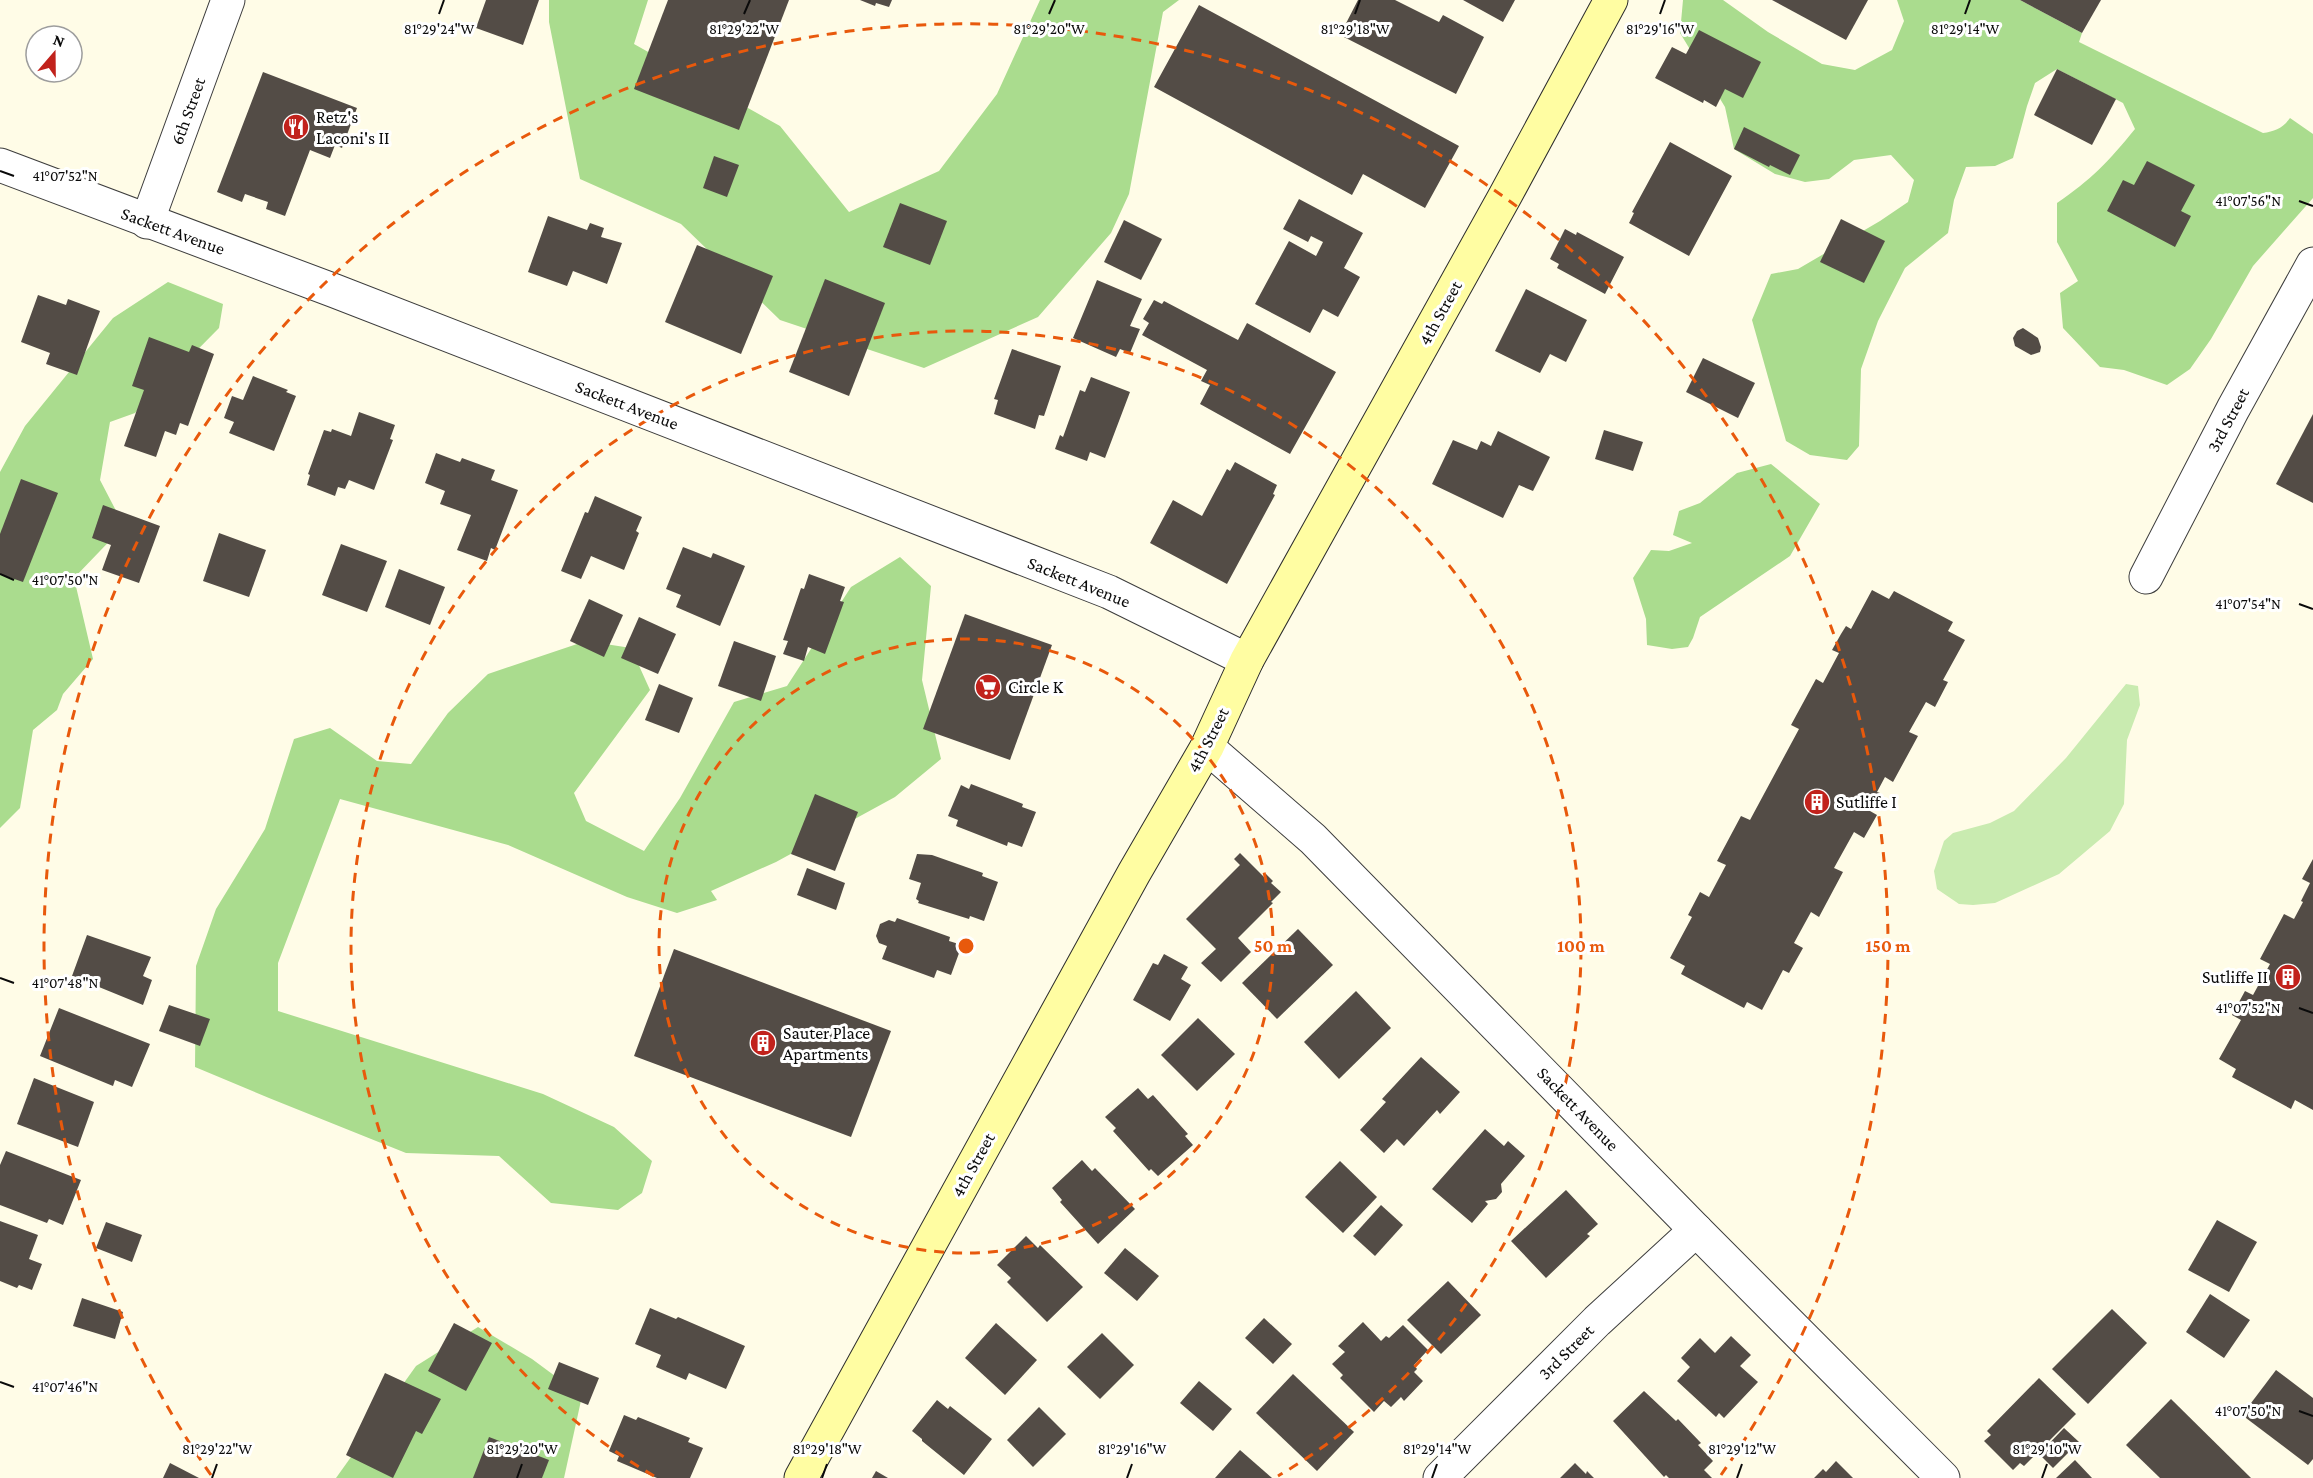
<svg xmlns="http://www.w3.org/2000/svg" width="2313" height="1478" viewBox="0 0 2313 1478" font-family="'Crimson Pro',serif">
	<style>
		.green { fill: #c9ebb0 }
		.forest { fill: #aadc8e }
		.building { fill: #534c46 }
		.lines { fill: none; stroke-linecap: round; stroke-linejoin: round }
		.street-casing { stroke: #3d3d3d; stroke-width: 35 }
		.secondary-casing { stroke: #2c2c2c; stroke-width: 35 }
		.street { stroke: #fff; stroke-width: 33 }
		.secondary { stroke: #fffda2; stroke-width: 33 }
		.ticks { fill: none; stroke: #0a0a0a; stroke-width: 2 }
		.ring { fill: none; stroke: #e8590c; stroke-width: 3; stroke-dasharray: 10 8 }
		.labels { text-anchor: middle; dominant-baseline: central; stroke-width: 6; stroke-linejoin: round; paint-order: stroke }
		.street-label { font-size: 18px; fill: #0a0a0a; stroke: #fff }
		.poi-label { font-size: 18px; fill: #0a0a0a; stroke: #fff; text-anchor: start }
		.ticks-label { font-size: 15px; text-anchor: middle; fill: #0a0a0a; stroke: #fff; stroke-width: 6; stroke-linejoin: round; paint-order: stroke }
		.centre { fill: #e8590c; stroke: #fff; stroke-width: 3 }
		.ring-label { font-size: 18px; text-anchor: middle; font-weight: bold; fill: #e8590c; stroke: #fff; stroke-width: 6; stroke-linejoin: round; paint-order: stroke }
	</style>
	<rect width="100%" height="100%" fill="#fffce7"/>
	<!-- green -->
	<path class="green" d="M2126 684 2138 686 2140 705 2127 740 2124 804 2110 831 2059 874 1995 903 1973 905 1959 904 1937 889 1934 871 1944 841 1953 833 1990 823 2014 811 2066 758Z"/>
	<!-- forest -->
	<g class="forest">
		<path d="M549 0H648L634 44 780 126 849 212 939 171 997 94 1040 0H1179L1163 12 1129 194 1111 233 1038 317 924 368 780 320 681 224 580 179 549 22Z"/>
		<path d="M1683 0H1723L1768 32 1822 64 1855 70 1892 50 1904 21 1897 0H2020L2082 33 2079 42 2263 133C2275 131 2283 128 2290 118L2313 134V198L2253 266 2211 339 2190 369 2167 385 2124 370 2100 367 2063 328 2060 293 2078 281 2057 242V203C2091 180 2109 161 2135 129L2123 103 2057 69 2035 83 2027 106 2013 158 1995 166 1966 167 1954 200 1948 233 1905 268 1878 321 1861 369 1859 446 1847 460 1810 455 1786 441 1752 320 1771 274 1798 269 1880 221 1908 202 1914 180 1891 155 1854 160 1829 179 1805 182 1775 174 1734 149 1725 107 1680 33Z"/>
		<path d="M168 282 223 304 219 328 135 413 110 422 100 480 124 526 74 578 93 659 63 694 57 710 33 730 20 808 0 828V472L25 426 113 318Z"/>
		<path d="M1771 464 1820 504 1790 556 1700 617 1693 638 1688 647 1672 649 1647 645 1646 619 1633 578 1651 550 1669 551 1692 543 1673 535 1679 511 1700 503 1737 473Z"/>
		<path d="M900 557 931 586 922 680 941 759 895 797 776 862 711 891 717 900 677 913 627 897 508 845 340 799 278 963V1011L543 1094 614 1127 652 1161 642 1193 618 1210 551 1203 499 1156 406 1153 269 1098 195 1067 196 966 216 909 265 829 294 739 330 728 377 761 411 764 448 713 488 674 586 641 631 648 650 690 574 793 586 821 644 851 680 798 734 702 787 686 851 587Z"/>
		<path d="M478 1327 532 1359 582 1396 564 1478H336L416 1366Z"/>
	</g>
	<!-- building -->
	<g class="building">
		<path d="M486 0H539L523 45 476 28Z"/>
		<path d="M668 0H789L739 130 634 89Z"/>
		<path d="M860 0H892L889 7 876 3 875 6Z"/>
		<path d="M1358 0H1395L1439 22 1443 15 1484 37 1456 94 1340 35Z"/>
		<path d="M1463 0H1515L1503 22Z"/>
		<path d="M1772 0H1868L1846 40Z"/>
		<path d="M2020 0H2101L2082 33Z"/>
		<path d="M1199 5 1459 146 1425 208 1363 174 1352 195 1154 87Z"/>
		<path d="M1699 30 1761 62 1743 98 1725 89 1716 107 1704 100 1703 103 1655 78 1672 47 1686 54Z"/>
		<path d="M2057 69 2116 99 2092 145 2034 115Z"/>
		<path d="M263 72 357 108 342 148 335 145 330 158 310 150 285 216 266 209 268 202 245 194 242 202 217 192Z"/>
		<path d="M1744 127 1800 155 1790 175 1770 165 1769 167 1734 149Z"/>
		<path d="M1670 142 1732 176 1689 256 1629 223 1634 213 1632 212Z"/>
		<path d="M714 156 739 165 727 197 703 188Z"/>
		<path d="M2147 161 2195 185 2181 211 2191 216 2175 247 2107 211 2123 180 2134 185Z"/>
		<path d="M1299 199 1363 233 1344 268 1360 277 1338 317 1323 309 1310 333 1255 304 1289 241 1316 256 1323 242 1311 236 1308 242 1283 229Z"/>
		<path d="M900 203 947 221 930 265 883 247Z"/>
		<path d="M548 216 587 230 590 223 604 228 601 237 622 243 607 284 573 271 567 286 528 272Z"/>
		<path d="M1841 219 1885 241 1864 283 1820 262Z"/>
		<path d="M1124 220 1162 239 1141 280 1104 262Z"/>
		<path d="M1565 229 1576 235 1577 232 1624 257 1605 294 1557 268 1559 264 1550 259Z"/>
		<path d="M697 245 773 276 741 354 665 322Z"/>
		<path d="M825 279 885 303 849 396 789 372Z"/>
		<path d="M1097 280 1142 299 1130 326 1140 329 1130 353 1120 349 1116 357 1073 338Z"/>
		<path d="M1526 289 1587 320 1566 362 1550 354 1540 373 1495 351Z"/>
		<path d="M38 295 66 305 68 299 100 311 77 375 46 364 50 353 21 342Z"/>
		<path d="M1154 300 1162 304 1164 301 1238 340 1247 323 1336 372 1290 454 1200 404 1210 385 1201 381 1207 370 1142 335 1149 323 1143 319Z"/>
		<path d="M2023 328 2038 338 2041 347 2040 352 2031 355 2015 346 2013 338 2017 331Z"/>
		<path d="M149 337 189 352 192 345 214 354 188 426 180 423 176 435 165 431 156 457 124 446 144 390 132 386Z"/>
		<path d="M1012 349 1061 366 1044 416 1039 415 1035 429 994 414 998 400 994 399Z"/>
		<path d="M1703 358 1755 383 1738 418 1686 392Z"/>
		<path d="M253 376 288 390 286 392 296 396 274 451 229 433 234 422 224 418 232 396 243 400Z"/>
		<path d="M1091 377 1130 392 1105 458 1090 452 1087 461 1055 449 1060 435 1063 437 1080 390 1085 392Z"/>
		<path d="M359 412 395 425 390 439 393 440 374 490 349 480 345 489 338 487 335 496 307 485 310 475 308 474 324 430 331 432 332 429 351 436Z"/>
		<path d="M2313 414V503L2276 484Z"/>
		<path d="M1604 430 1643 442 1633 471 1595 459Z"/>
		<path d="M1498 431 1550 457 1533 491 1519 485 1503 518 1432 484 1453 440 1477 450 1481 441 1491 446Z"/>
		<path d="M436 453 460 462 462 458 495 470 491 480 518 490 495 550 491 548 487 561 457 550 471 515 440 504 445 491 425 483Z"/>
		<path d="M1235 462 1277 485 1273 494 1275 495 1227 584 1150 543 1173 500 1202 516 1227 469 1230 471Z"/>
		<path d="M21 479 58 493 23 582 0 574V534Z"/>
		<path d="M595 496 642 517 636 531 639 533 624 570 591 556 581 579 561 571 585 512 588 513Z"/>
		<path d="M103 505 160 526 139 583 102 570 111 545 92 538Z"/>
		<path d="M219 533 266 550 249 597 203 581Z"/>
		<path d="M341 544 387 561 367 612 322 595Z"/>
		<path d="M683 547 711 558 713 553 745 566 720 626 676 607 681 595 666 589Z"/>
		<path d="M399 569 445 587 430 625 385 607Z"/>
		<path d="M809 574 845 587 840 601 844 602 825 654 808 647 804 661 783 654 788 641 783 640 801 588 804 589Z"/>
		<path d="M1872 590 1889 599 1894 591 1953 622 1948 631 1965 640 1943 680 1948 682 1935 707 1926 702 1909 732 1918 736 1893 782 1885 777 1877 792 1880 793 1870 811 1877 815 1864 838 1854 832 1834 868 1843 872 1819 917 1811 912 1794 943 1803 948 1789 973 1783 970 1762 1010 1747 1002 1744 1008 1681 974 1685 966 1670 958 1692 917 1688 915 1700 892 1709 897 1726 865 1717 861 1741 816 1750 820 1799 729 1791 725 1816 679 1823 683 1839 653 1832 650 1841 634 1846 626 1851 629Z"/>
		<path d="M589 599 623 615 604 657 570 641Z"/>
		<path d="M965 614 1052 645 1010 760 923 729Z"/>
		<path d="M639 617 676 634 658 674 621 658Z"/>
		<path d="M734 641 776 656 761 701 718 686Z"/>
		<path d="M659 684 693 698 679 733 645 720Z"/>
		<path d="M971 784 1023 804 1022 807 1036 812 1022 847 1008 842 1007 846 956 826 958 820 948 816 961 785 969 789Z"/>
		<path d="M815 794 858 812 835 871 791 854Z"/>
		<path d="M1240 853 1264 877 1266 874 1273 881 1271 883 1281 892 1271 902 1273 903 1238 938 1251 952 1221 982 1201 963 1216 949 1186 919 1240 865 1234 859Z"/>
		<path d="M917 854 932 855 983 873 982 876 998 882 984 921 970 916 969 919 918 903 919 901 916 899 921 883 909 879Z"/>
		<path d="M2313 859V1110L2295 1100 2291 1109 2232 1077 2236 1069 2219 1059 2241 1020 2232 1015 2245 991 2253 995 2270 964 2260 959 2284 914 2294 919 2303 902 2301 901 2310 883 2302 879Z"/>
		<path d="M807 868 845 883 836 910 797 895Z"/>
		<path d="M897 918 950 937 949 941 962 945 951 975 937 970 934 978 882 959 887 946 879 943 876 936 880 924 889 920 895 922Z"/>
		<path d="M1298 929 1333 965 1277 1019 1242 983Z"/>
		<path d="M87 935 151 957 143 976 152 980 143 1005 72 976Z"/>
		<path d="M674 949 891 1031 851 1137 634 1056Z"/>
		<path d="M1164 954 1188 967 1181 979 1191 985 1170 1021 1133 1000 1153 963 1158 965Z"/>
		<path d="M1356 991 1391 1028 1339 1079 1304 1042Z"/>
		<path d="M169 1005 210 1019 200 1046 159 1031Z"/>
		<path d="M59 1008 150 1044 132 1087 115 1080 113 1086 40 1056Z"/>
		<path d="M1198 1018 1235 1054 1197 1091 1161 1055Z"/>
		<path d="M1421 1057 1460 1092 1440 1114 1437 1110 1404 1146 1397 1139 1384 1153 1360 1130 1386 1102 1382 1099Z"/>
		<path d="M34 1078 94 1102 78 1147 17 1124Z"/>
		<path d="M1138 1088 1148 1099 1153 1095 1188 1134 1185 1136 1193 1145 1158 1176 1151 1169 1149 1171 1113 1131 1116 1128 1105 1117Z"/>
		<path d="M1485 1129 1504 1146 1508 1141 1525 1156 1501 1184 1502 1192 1496 1199 1485 1201 1488 1204 1472 1223 1432 1189Z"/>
		<path d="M6 1151 81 1180 63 1225 49 1219 47 1223 0 1205V1165Z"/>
		<path d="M1082 1160 1092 1171 1095 1168 1135 1209 1098 1244 1060 1202 1062 1200 1052 1188Z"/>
		<path d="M1340 1161 1377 1197 1343 1233 1305 1197Z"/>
		<path d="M1566 1190 1598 1224 1587 1234 1590 1236 1546 1278 1511 1241Z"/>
		<path d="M1381 1205 1403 1225 1375 1256 1353 1236Z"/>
		<path d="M2217 1220 2257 1242 2229 1292 2188 1270Z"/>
		<path d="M0 1221 38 1235 29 1259 42 1264 32 1290 19 1285 17 1288 0 1281Z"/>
		<path d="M106 1222 142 1235 132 1262 96 1248Z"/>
		<path d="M1026 1236 1038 1248 1040 1245 1083 1287 1047 1322 1007 1282 1011 1278 997 1265Z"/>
		<path d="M1125 1248 1159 1276 1137 1301 1104 1273Z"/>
		<path d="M1448 1281 1481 1315 1441 1354 1407 1320Z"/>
		<path d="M2210 1294 2250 1320 2224 1358 2186 1332Z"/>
		<path d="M82 1298 123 1312 115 1339 73 1326Z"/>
		<path d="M650 1308 676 1319 678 1317 745 1346 726 1389 689 1373 686 1380 656 1367 661 1355 635 1344Z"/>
		<path d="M2112 1309 2147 1343 2088 1404 2052 1369Z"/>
		<path d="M1264 1318 1292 1344 1273 1364 1245 1338Z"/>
		<path d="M1363 1322 1381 1341 1386 1336 1389 1338 1403 1325 1428 1350 1414 1365 1417 1369 1414 1372 1423 1381 1404 1401 1401 1397 1391 1407 1384 1401 1374 1412 1340 1378 1343 1375 1332 1364 1345 1352 1338 1346Z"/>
		<path d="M454 1323 492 1343 466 1391 428 1371Z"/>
		<path d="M996 1323 1037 1360 1005 1395 965 1358Z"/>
		<path d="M1102 1333 1134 1365 1100 1399 1067 1367Z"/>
		<path d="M1731 1336 1751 1355 1740 1366 1758 1382 1724 1418 1719 1413 1716 1417 1677 1381 1690 1367 1681 1358 1700 1338 1715 1353Z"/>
		<path d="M559 1362 599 1378 588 1405 548 1389Z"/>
		<path d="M2276 1370 2313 1398V1459L2308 1465 2242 1415Z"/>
		<path d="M385 1373 441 1399 422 1434 416 1431 393 1478 346 1455Z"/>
		<path d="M1293 1374 1354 1432 1317 1471 1256 1413Z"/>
		<path d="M2039 1378 2076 1414 2024 1466 2020 1463 2013 1470 1984 1441 1991 1435 1987 1431Z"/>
		<path d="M1199 1381 1232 1409 1213 1431 1180 1403Z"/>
		<path d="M1644 1391 1676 1421 1678 1419 1701 1443 1698 1445 1713 1461 1704 1470 1712 1478H1669L1666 1475 1664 1477 1613 1421Z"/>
		<path d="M2171 1399 2251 1478H2160L2126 1445Z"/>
		<path d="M937 1400 948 1409 950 1406 992 1439 964 1475 922 1441V1439L912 1431Z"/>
		<path d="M1039 1407 1066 1434 1033 1467 1007 1440Z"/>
		<path d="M624 1415 636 1420 638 1417 690 1438 688 1442 703 1448 690 1478H657L617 1461 619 1456 609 1451Z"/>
		<path d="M2064 1428 2079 1442 2053 1468 2039 1454Z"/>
		<path d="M489 1437 549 1460 542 1478H473Z"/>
		<path d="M1240 1450 1272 1478H1215Z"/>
		<path d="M2075 1460 2092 1478H2056Z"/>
		<path d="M1836 1461 1853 1478H1814L1823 1469 1826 1472Z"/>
		<path d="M170 1463 199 1478H163Z"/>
		<path d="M1575 1463 1586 1474 1587 1471 1594 1478H1560Z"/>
		<path d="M876 1471 888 1478H872Z"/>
	</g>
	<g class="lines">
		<!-- street casing -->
		<g class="street-casing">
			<g id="street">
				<path d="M0 165 335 291 1109 592 1247 660"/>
				<path d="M147 222 228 0"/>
				<path d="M2146 577 2233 409 2313 264"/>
				<path d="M1207 747 1313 839 1696 1230 1943 1478"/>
				<path d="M1440 1478 1597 1321 1696 1230"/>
			</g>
		</g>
		<!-- secondary casing -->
		<g class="secondary-casing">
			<path id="secondary" d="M801 1478 1134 873 1207 747 1247 660 1505 196 1611 0"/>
		</g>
		<!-- street -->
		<use href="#street" class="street"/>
		<!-- secondary -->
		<use href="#secondary" class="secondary"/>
	</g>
	<!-- ticks -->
	<path class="ticks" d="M439 14 444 0M744 14 750 0M1049 14 1055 0M1355 14 1360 0M1660 14 1665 0M1965 14 1970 0M0 171 14 176M2299 201 2313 206M0 574 14 580M2299 604 2313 609M0 978 14 983M2299 1008 2313 1013M0 1382 14 1387M2299 1411 2313 1416M212 1478 217 1464M517 1478 522 1464M822 1478 827 1464M1127 1478 1132 1464M1432 1478 1437 1464M1737 1478 1742 1464M2042 1478 2047 1464"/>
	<!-- distance rings -->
	<g class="ring">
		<circle cx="966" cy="946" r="307"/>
		<path d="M654 1476A615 615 0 1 1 1278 1476"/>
		<path d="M211 1475A922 922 0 1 1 1721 1475"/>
	</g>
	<!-- icons -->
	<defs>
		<g id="restaurant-disc" transform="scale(1.35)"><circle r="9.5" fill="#c1221c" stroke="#fff"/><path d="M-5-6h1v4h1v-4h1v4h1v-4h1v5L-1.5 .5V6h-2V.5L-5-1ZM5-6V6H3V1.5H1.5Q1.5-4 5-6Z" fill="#fff"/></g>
		<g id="supermarket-disc" transform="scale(1.35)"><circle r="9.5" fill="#c1221c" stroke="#fff"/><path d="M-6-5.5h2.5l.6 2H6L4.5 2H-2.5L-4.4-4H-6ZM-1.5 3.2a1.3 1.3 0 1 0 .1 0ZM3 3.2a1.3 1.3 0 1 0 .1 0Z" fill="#fff"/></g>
		<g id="building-disc" transform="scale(1.35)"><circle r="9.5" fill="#c1221c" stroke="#fff"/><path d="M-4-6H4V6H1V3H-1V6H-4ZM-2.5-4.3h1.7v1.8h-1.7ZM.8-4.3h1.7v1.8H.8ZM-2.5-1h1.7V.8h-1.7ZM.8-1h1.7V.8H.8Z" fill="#fff"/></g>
	</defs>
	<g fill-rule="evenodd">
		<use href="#restaurant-disc" x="296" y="127"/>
		<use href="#supermarket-disc" x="988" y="687"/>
		<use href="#building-disc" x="1817" y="802"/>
		<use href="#building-disc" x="2288" y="977"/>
		<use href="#building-disc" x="763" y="1043"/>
	</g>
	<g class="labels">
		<!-- street labels -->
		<g class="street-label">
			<text transform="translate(188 111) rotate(-70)">6th Street</text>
			<text transform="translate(173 231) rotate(20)">Sackett Avenue</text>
			<text transform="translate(1440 313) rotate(-61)">4th Street</text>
			<text transform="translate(627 405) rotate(21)">Sackett Avenue</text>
			<text transform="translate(2228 420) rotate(-62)">3rd Street</text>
			<text transform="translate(1079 582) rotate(22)">Sackett Avenue</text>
			<text transform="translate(1208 740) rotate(-63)">4th Street</text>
			<text transform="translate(1578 1109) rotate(46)">Sackett Avenue</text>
			<text transform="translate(973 1165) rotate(-61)">4th Street</text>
			<text transform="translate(1566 1352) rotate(-45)">3rd Street</text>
		</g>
		<!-- poi labels -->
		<g class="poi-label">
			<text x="316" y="117">Retz's<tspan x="316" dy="21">Laconi's II</tspan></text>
			<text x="1008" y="687">Circle K</text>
			<text x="1836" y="802">Sutliffe I</text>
			<text x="2268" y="977" text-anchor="end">Sutliffe II</text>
			<text x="783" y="1033">Sauter Place<tspan x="783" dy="21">Apartments</tspan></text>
		</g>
	</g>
	<g class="ticks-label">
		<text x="439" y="34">81°29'24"W</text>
		<text x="744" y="34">81°29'22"W</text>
		<text x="1049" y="34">81°29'20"W</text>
		<text x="1355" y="34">81°29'18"W</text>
		<text x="1660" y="34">81°29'16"W</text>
		<text x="1965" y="34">81°29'14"W</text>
		<text x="65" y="181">41°07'52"N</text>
		<text x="2248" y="206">41°07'56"N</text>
		<text x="65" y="585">41°07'50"N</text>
		<text x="2248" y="609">41°07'54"N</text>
		<text x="65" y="988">41°07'48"N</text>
		<text x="2248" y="1013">41°07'52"N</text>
		<text x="65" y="1392">41°07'46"N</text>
		<text x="2248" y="1416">41°07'50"N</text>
		<text x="217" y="1454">81°29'22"W</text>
		<text x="522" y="1454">81°29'20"W</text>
		<text x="827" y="1454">81°29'18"W</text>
		<text x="1132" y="1454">81°29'16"W</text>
		<text x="1437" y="1454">81°29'14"W</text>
		<text x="1742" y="1454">81°29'12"W</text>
		<text x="2047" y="1454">81°29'10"W</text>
	</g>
	<circle cx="966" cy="946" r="9" class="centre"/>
	<g class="ring-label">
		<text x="1273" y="952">50 m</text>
		<text x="1581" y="952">100 m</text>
		<text x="1888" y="952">150 m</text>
	</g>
	<!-- north arrow -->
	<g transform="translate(54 54) rotate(20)"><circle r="28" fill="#ffffff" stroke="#9d9d9d" stroke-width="1.5"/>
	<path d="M0-4.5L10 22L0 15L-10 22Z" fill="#c1221c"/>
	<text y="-9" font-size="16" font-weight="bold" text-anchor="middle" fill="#0a0a0a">N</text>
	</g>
</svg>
